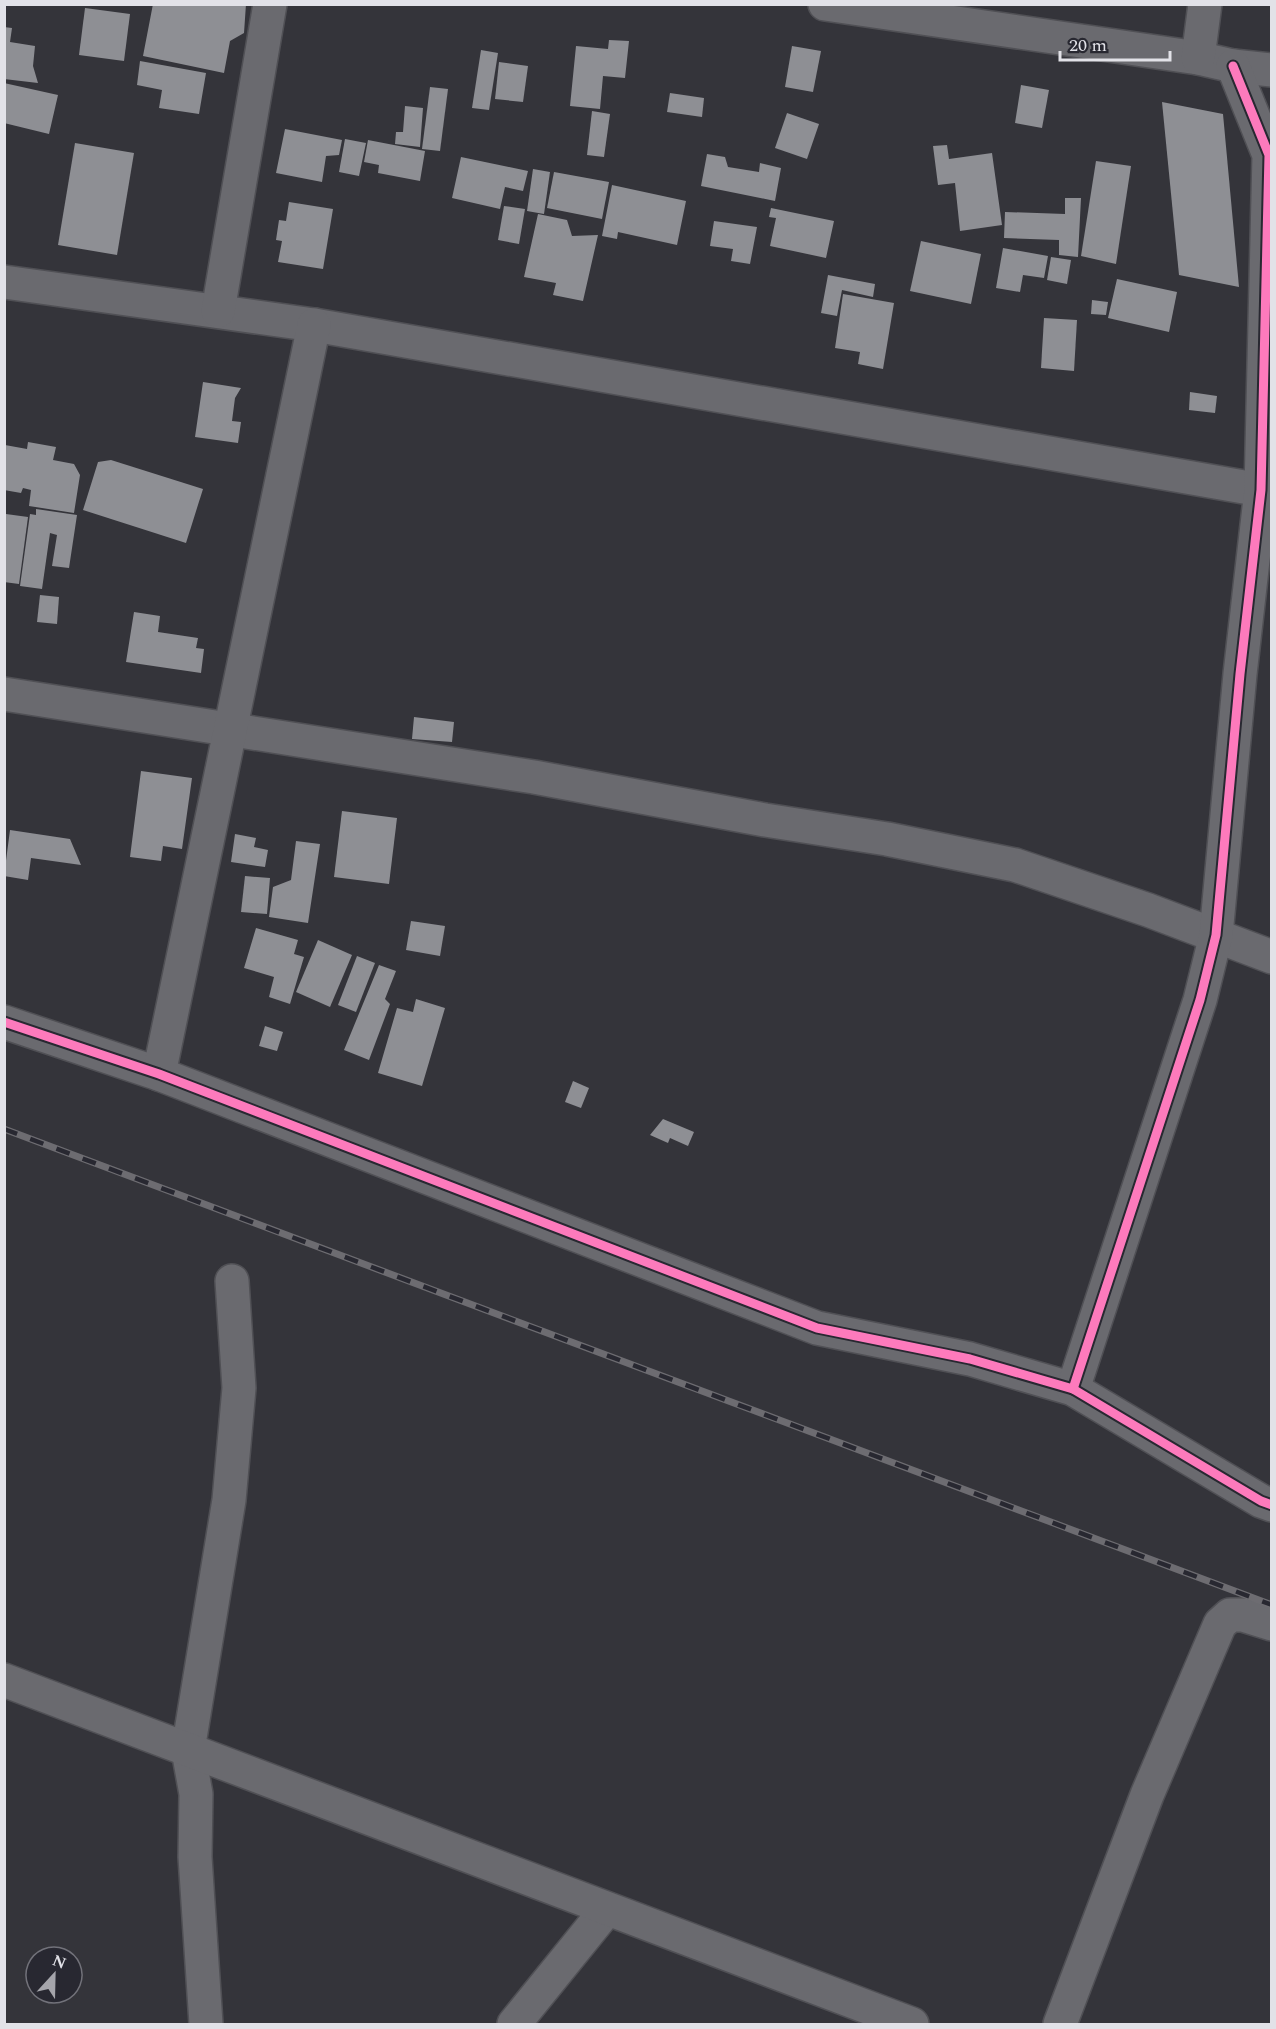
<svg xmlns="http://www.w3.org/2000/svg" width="1276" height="2029" viewBox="0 0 1276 2029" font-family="Spectral,serif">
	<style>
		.building { fill: #8e8f94 }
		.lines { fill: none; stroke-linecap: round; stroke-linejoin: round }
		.street-casing { stroke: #505055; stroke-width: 36 }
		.secondary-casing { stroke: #505055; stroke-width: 36 }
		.street { stroke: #6a6a6f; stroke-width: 33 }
		.secondary { stroke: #6a6a6f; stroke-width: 33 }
		.rail-casing { stroke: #6d6c71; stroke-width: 7 }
		.rail { stroke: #282831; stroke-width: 4.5; stroke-dasharray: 14; stroke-linecap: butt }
		.cycleway-casing { stroke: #282831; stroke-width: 13 }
		.cycleway { stroke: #fd7abc; stroke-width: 9 }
	</style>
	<rect width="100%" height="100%" fill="#34343a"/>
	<!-- building -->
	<g class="building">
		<path d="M153 4H246L244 33 230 41 224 73 143 56Z"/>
		<path d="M85 8 130 14 124 61 79 55Z"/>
		<path d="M4 27 12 28 10 42 35 46 33 66 38 83 4 79Z"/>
		<path d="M609 40 629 41 625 78 603 76 600 109 570 106 576 46 608 49Z"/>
		<path d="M792 46 821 51 813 92 785 87Z"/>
		<path d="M481 50 498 53 489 110 472 108Z"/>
		<path d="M140 61 206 73 199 114 159 108 162 90 137 85Z"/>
		<path d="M499 62 528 66 523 102 495 99Z"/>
		<path d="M4 83 58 95 49 134 4 123Z"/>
		<path d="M1021 85 1049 90 1042 128 1015 123Z"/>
		<path d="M430 87 448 89 440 151 422 149Z"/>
		<path d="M670 93 704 98 702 117 667 112Z"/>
		<path d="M1162 102 1223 114 1239 287 1179 275Z"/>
		<path d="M405 106 423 108 420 147 395 144 396 132H403Z"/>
		<path d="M592 111 610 114 604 157 587 155Z"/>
		<path d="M787 113 819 124 807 159 775 148Z"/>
		<path d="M285 129 342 140 339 155 326 156 322 182 276 173Z"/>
		<path d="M345 139 366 143 359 176 339 172Z"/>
		<path d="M368 140 425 151 420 181 378 173 379 165 364 162Z"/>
		<path d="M75 143 134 153 117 255 58 245Z"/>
		<path d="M947 145 949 159 992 153 1002 225 960 231 955 183 938 185 933 146Z"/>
		<path d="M707 154 725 157 728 167 759 172 760 163 781 168 775 201 701 186Z"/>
		<path d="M461 157 528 171 523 191 505 187 500 209 452 198Z"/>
		<path d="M1096 161 1131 166 1116 264 1081 256Z"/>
		<path d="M533 169 550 172 544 214 527 211Z"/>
		<path d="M554 172 609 182 602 219 547 208Z"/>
		<path d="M612 185 686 201 677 245 618 232 617 239 602 236Z"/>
		<path d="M1065 198H1081L1078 257 1059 255V240L1004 238 1005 212 1065 214Z"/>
		<path d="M289 202 333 209 323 269 278 262 282 241 276 240 279 220 286 221Z"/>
		<path d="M504 206 525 209 519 244 498 240Z"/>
		<path d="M771 208 834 221 826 258 770 246 776 218 769 217Z"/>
		<path d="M538 214 567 220 572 236 598 235 583 301 553 295 556 283 524 277Z"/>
		<path d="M714 221 757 227 750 264 731 261 733 249 710 246Z"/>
		<path d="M921 241 981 254 971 304 910 291Z"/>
		<path d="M1003 248 1048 256 1044 278 1023 275 1020 292 996 288Z"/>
		<path d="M1051 257 1071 260 1067 284 1047 280Z"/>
		<path d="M828 275 875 284 873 297 842 290 837 316 821 313Z"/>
		<path d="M1117 279 1177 292 1169 332 1108 318Z"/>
		<path d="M843 294 894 303 883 369 858 364 860 352 835 348Z"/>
		<path d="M1092 300 1108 302 1106 315 1091 314Z"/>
		<path d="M1044 318 1077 320 1074 371 1041 368Z"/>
		<path d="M203 382 241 388 235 398 232 421 241 422 238 443 195 437Z"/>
		<path d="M1190 392 1217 396 1215 413 1189 410Z"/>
		<path d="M28 442 56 447 53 460 74 464 80 475 74 513 29 506 31 490 23 488 21 493 4 490 5 445 27 449Z"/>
		<path d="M111 460 203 489 186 543 83 510 98 462Z"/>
		<path d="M36 509 77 515 69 568 52 566 57 535 50 533 42 589 20 586 30 514 36 515Z"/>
		<path d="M6 514 28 517 19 584 4 582Z"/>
		<path d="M40 595 59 597 57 624 37 622Z"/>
		<path d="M134 612 160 616 158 632 198 638 196 648 204 649 201 673 126 662Z"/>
		<path d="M414 717 454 722 452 742 412 739Z"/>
		<path d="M141 771 192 778 182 849 163 846 161 861 130 857Z"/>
		<path d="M342 811 397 818 389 884 334 877Z"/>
		<path d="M10 830 70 839 81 865 31 858 28 880 4 876Z"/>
		<path d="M235 834 256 838 254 847 268 850 265 867 231 862Z"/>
		<path d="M296 841 320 844 308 923 269 917 273 887 291 880Z"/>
		<path d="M245 876 270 878 267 914 241 912Z"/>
		<path d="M411 921 445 926 440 956 406 950Z"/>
		<path d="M256 928 298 940 294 954 304 957 290 1004 269 997 274 977 244 968Z"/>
		<path d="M318 940 352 955 330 1007 296 992Z"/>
		<path d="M357 956 375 963 356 1012 338 1005Z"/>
		<path d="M379 965 396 971 385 999 390 1004 369 1060 344 1050Z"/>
		<path d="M416 999 445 1008 422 1086 378 1073 397 1008 413 1012Z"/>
		<path d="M265 1026 283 1032 277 1051 259 1046Z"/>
		<path d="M573 1081 589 1088 581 1108 565 1102Z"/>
		<path d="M663 1119 694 1132 688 1146 670 1138 668 1143 650 1135Z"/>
	</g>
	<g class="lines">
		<!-- street casing -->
		<g class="street-casing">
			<g id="street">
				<path d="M825 4 1198 58 1233 66 1272 70"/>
				<path d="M1198 58 1205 4"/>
				<path d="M4 282 314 325 1261 490"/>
				<path d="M218 311 270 4"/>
				<path d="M4 694 534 777 765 820 887 839 1015 865 1148 910 1272 957"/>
				<path d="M4 1022 159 1074 817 1328 970 1359 1073 1389 1261 1501 1272 1505"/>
				<path d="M159 1074 314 325"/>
				<path d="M1073 1389 1200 1000 1216 935 1240 674 1261 490 1269 155 1233 66"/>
				<path d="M206 2024 195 1857 196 1794 188 1750 229 1500 239 1388 232 1281"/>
				<path d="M514 2024 607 1909"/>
				<path d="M1060 2024 1147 1795 1220 1624 1230 1615H1243L1272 1624"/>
			</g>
		</g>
		<!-- secondary casing -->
		<g class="secondary-casing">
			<path id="secondary" d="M4 1680 912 2024"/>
		</g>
		<!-- street -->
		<use href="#street" class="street"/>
		<!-- secondary -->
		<use href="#secondary" class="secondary"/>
		<!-- rail casing -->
		<g class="rail-casing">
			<path id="rail" d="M4 1129 1272 1605"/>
		</g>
		<!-- rail -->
		<use href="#rail" class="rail"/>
		<!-- cycleway casing -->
		<g class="cycleway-casing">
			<g id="cycleway">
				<path d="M4 1022 159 1074 817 1328 970 1359 1073 1389 1261 1501 1272 1505"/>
				<path d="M1073 1389 1200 1000 1216 935 1240 674 1261 490 1269 155 1233 66"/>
			</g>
		</g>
		<!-- cycleway -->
		<use href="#cycleway" class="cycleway"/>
	</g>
	<!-- border -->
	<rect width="1276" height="2029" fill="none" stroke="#e2e2e8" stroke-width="12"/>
	<!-- north arrow -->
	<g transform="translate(54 1975) rotate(22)"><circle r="28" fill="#282831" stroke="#72727a" stroke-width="1.5"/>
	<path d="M0-4.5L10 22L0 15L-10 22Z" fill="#a5a5ab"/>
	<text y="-9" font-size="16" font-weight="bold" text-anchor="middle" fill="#e2e2e8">N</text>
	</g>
	<!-- scale -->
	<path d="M1060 51v9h110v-9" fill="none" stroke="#e2e2e8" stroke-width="3"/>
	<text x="1069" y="51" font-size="18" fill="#e2e2e8" stroke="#282831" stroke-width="4.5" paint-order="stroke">20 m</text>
</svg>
